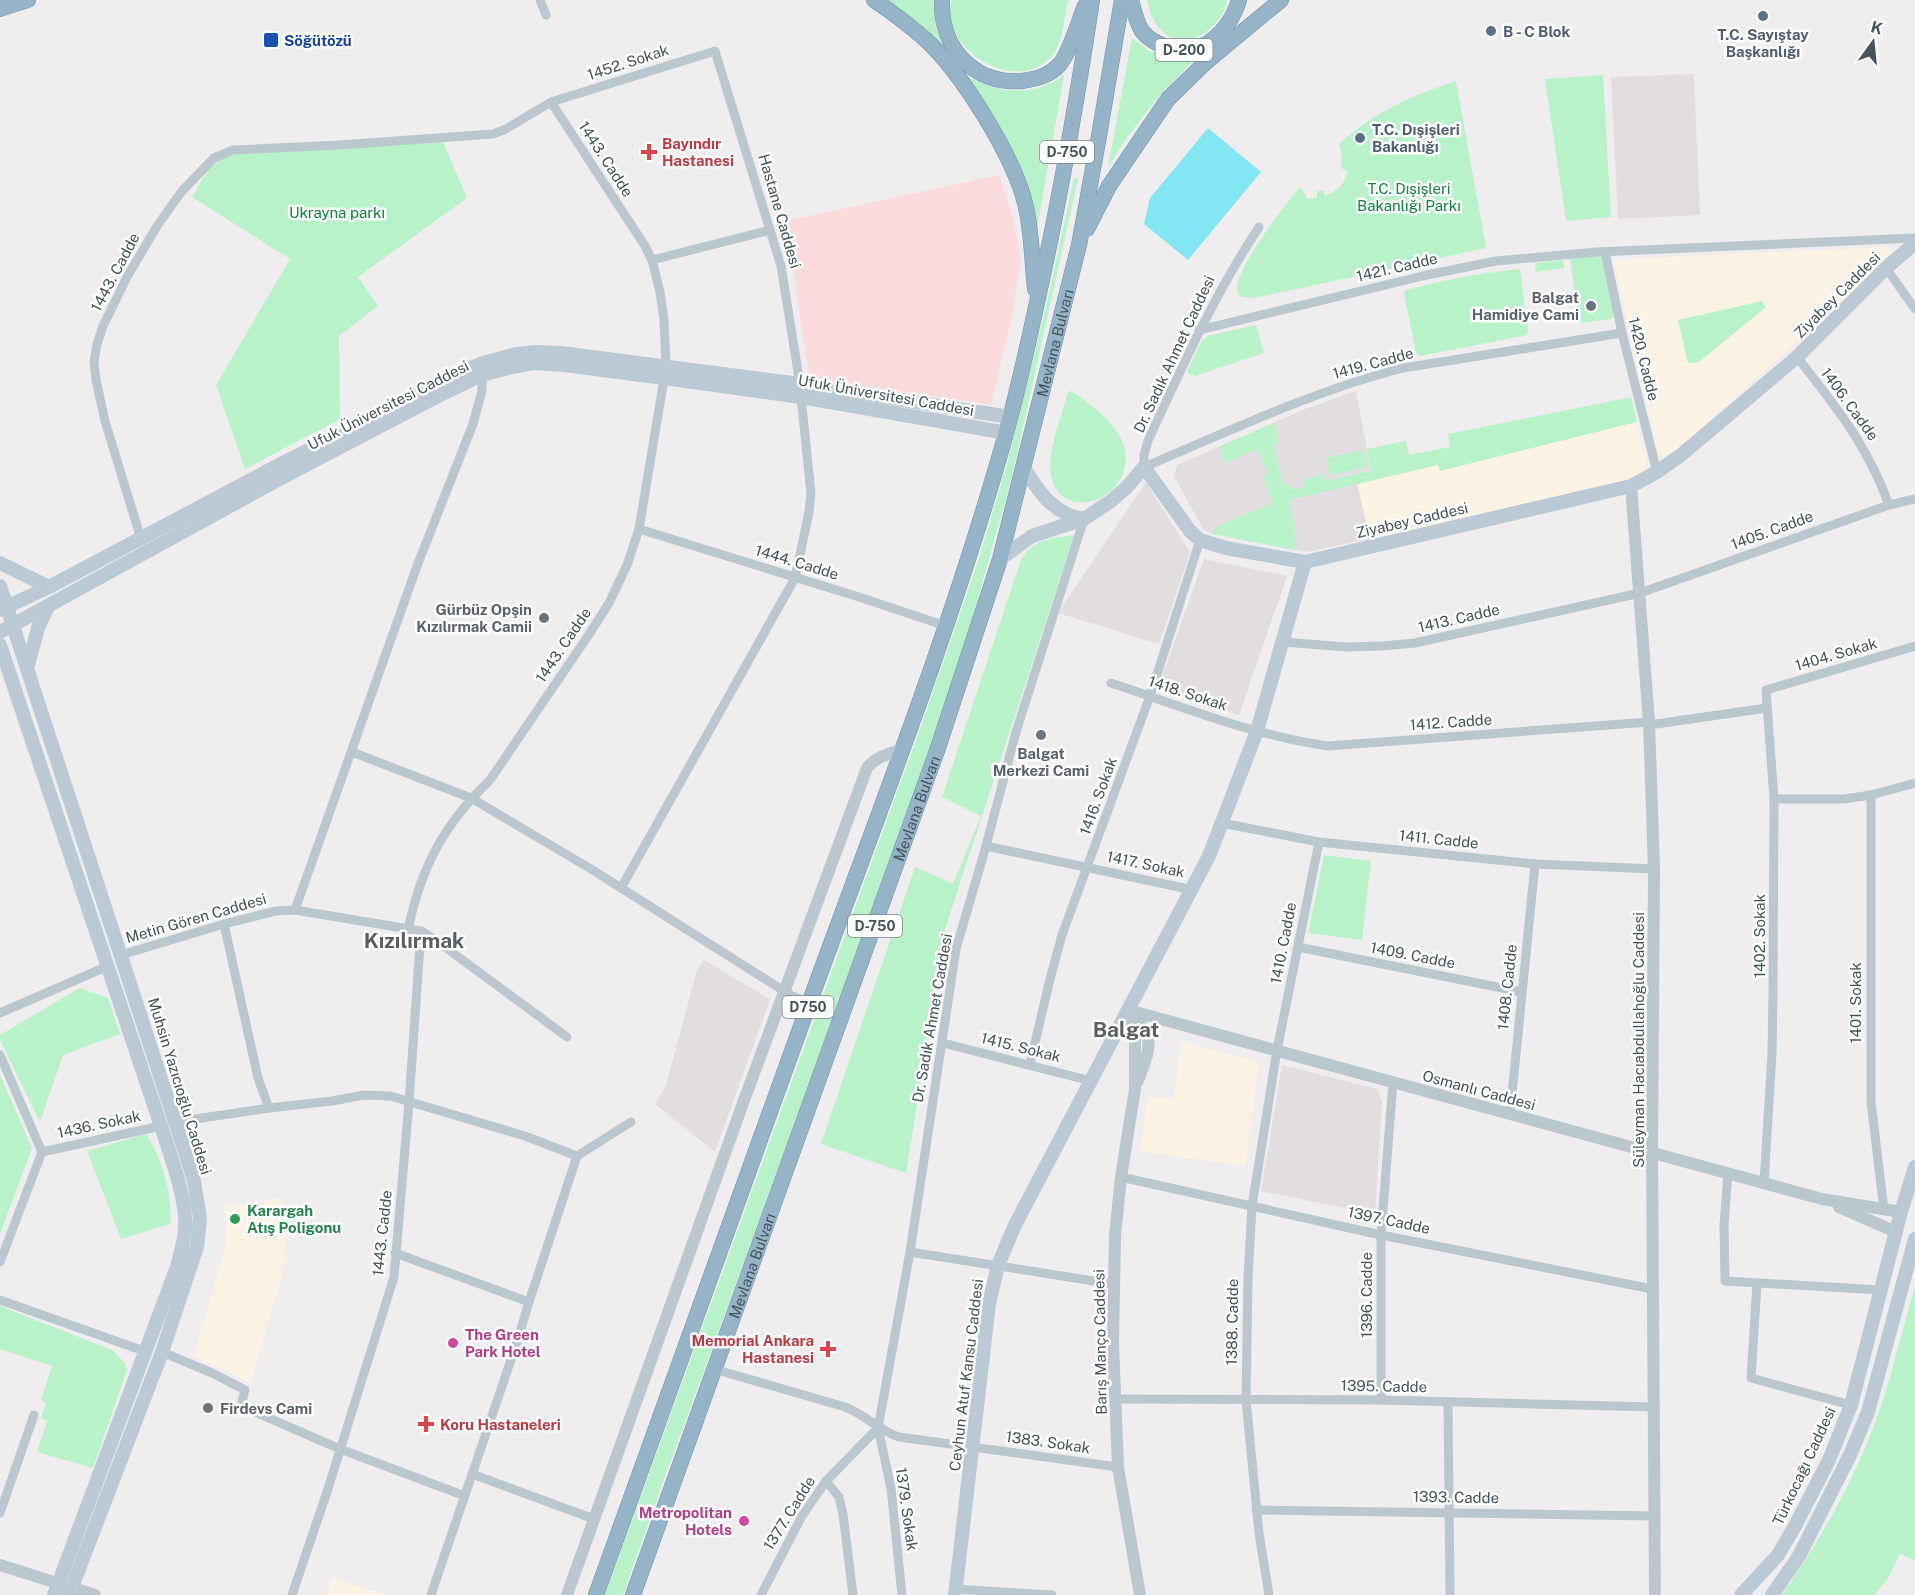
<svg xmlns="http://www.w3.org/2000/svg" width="1915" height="1595" viewBox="0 0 1915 1595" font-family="'Public Sans',sans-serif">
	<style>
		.commercial { fill: #fdf3e5 }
		.education { fill: #e2dee0 }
		.medical { fill: #fcdbdc }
		.green { fill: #b8f2c8 }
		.water { fill: #82e7f2 }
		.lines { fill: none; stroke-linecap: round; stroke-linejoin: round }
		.trunk-casing { stroke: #6d92ac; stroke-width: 16 }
		.minor { stroke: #bac7ce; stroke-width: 9 }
		.tertiary { stroke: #bac7ce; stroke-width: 12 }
		.secondary { stroke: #bac9d3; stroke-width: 14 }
		.trunk { stroke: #96b4c8; stroke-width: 15 }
		.service-dot { fill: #5c6f8a; stroke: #fff; stroke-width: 2 }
		.transit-dot { fill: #1a4fb4; stroke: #fff; stroke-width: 2 }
		.health-dot { fill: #e0444e; stroke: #fff; stroke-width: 2 }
		.worship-dot { fill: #6b7280; stroke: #fff; stroke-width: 2 }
		.leisure-dot { fill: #2e9e5b; stroke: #fff; stroke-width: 2 }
		.hotel-dot { fill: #d1479c; stroke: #fff; stroke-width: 2 }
		.labels { text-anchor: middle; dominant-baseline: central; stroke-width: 5; stroke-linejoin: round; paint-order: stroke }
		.shield { fill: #fff; stroke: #7c878d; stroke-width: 1.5 }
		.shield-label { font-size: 14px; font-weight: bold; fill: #44545c }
		.service-label { font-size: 15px; font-weight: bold; fill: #4e5e75; stroke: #fff; text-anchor: start }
		.transit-label { font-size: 15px; font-weight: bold; fill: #164399; stroke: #fff; text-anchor: start }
		.street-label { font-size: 15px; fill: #44545c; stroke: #fff }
		.health-label { font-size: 15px; font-weight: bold; fill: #be3a42; stroke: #fff; text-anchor: start }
		.park-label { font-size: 15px; fill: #10833d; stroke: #fff }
		.worship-label { font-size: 15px; font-weight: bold; fill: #5b616d; stroke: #fff; text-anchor: end }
		.leisure-label { font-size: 15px; font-weight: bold; fill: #27864d; stroke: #fff; text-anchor: start }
		.hotel-label { font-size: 15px; font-weight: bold; fill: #b23c85; stroke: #fff; text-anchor: start }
		.district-label { font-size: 21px; font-weight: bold; fill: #5a5f63; stroke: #fff }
	</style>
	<rect width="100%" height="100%" fill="#f0edee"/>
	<!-- commercial -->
	<g class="commercial">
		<path d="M1888 247 1894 253 1675 452 1665 457 1659 454 1629 330 1614 261 1644 258Z"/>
		<path d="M1637 422 1646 463 1645 471 1628 480 1370 539 1357 484 1439 465 1440 471Z"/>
		<path d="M1181 1041 1259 1062 1245 1166 1140 1151 1148 1097 1174 1100Z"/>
		<path d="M282 1198 286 1232 282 1276 250 1383 194 1356 227 1241 226 1206Z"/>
		<path d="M332 1578 388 1595H327Z"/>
	</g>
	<!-- education -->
	<g class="education">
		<path d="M1694 74 1700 215 1618 219 1611 77Z"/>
		<path d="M1356 391 1371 471 1355 475 1370 539 1306 552 1212 534 1203 529 1174 476 1177 465 1305 409Z"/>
		<path d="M1146 482 1190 553 1159 644 1058 613Z"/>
		<path d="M1204 559 1287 576 1239 715 1158 688Z"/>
		<path d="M704 960 770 999 715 1152 655 1104 666 1085 697 970Z"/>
		<path d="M1282 1065 1377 1089 1382 1101 1375 1214 1261 1191Z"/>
	</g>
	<!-- medical -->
	<path class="medical" d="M999 175 1013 217 1021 261 1011 320 991 405 809 378 786 221Z"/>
	<!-- green -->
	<g class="green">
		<path d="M888 0H933L936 29 946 53C928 33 910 16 888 0Z"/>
		<path d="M952 0H1068C1064 17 1064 39 1054 53 1025 95 952 58 950 14 950 9 951 4 952 0Z"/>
		<path d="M1147 0H1227C1225 13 1217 23 1207 31 1177 53 1152 31 1147 0Z"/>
		<path d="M1132 38 1149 51 1179 56 1199 55 1158 97 1128 136 1108 167Z"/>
		<path d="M963 74C995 93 1032 99 1064 75L1037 229C1031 208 1027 186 1019 166 1005 132 986 102 963 74Z"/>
		<path d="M1603 75 1611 217 1566 221 1545 79Z"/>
		<path d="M1456 81 1486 248 1255 298 1242 297 1238 294C1230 273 1285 206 1299 188L1303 191 1307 199 1317 198V191L1323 190 1325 196C1338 191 1344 184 1348 172L1341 168 1342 156 1339 144C1375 112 1410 96 1456 81Z"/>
		<path d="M443 142 467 198 358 277 378 306 339 336 340 419 245 469 216 385 290 259 192 197C205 175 211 160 237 154Z"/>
		<path d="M1074 178 1078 179 1013 472 969 631 932 743 729 1303 664 1479 623 1595H605L924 718 980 556 1009 457 1046 307Z"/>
		<path d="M1598 256 1602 258 1614 316 1611 319 1579 323 1570 258Z"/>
		<path d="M1563 260 1564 268 1536 272 1535 263Z"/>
		<path d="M1520 269 1528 331 1527 335 1420 356 1416 353 1404 293 1406 290C1443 280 1481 273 1520 269Z"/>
		<path d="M1762 301 1766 307 1699 362 1688 363 1678 320Z"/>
		<path d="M1256 325 1264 353 1195 376 1187 372 1202 341 1208 336Z"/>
		<path d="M1071 391C1088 401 1119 426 1124 446 1138 502 1054 528 1050 468 1049 448 1063 412 1068 392Z"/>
		<path d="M1631 397 1637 422 1440 471 1438 465 1289 500 1296 538 1295 550 1212 534 1216 527 1273 503 1263 477 1268 474 1257 449 1226 463 1219 447 1274 423 1279 443 1273 445 1284 485 1290 484 1292 490 1305 487 1303 480 1324 474 1326 481 1371 471 1367 449 1406 441 1409 455 1450 447 1448 434Z"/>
		<path d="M1363 450 1367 467 1330 475 1326 458Z"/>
		<path d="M1074 535 945 929 906 1173 821 1144 915 867 953 884 981 816 942 797 1021 560C1034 538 1051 539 1074 535Z"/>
		<path d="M1324 855 1371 861 1362 940 1308 933Z"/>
		<path d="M80 988 108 998 120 1034 63 1055 40 1122 0 1040V1035Z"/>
		<path d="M0 1075 32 1148 0 1234Z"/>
		<path d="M146 1134C162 1157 173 1196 170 1224L121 1239 87 1151Z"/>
		<path d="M1915 1286V1560L1900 1554 1886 1581 1876 1593 1878 1595H1782C1821 1539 1851 1486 1875 1423 1891 1380 1902 1331 1915 1286Z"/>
		<path d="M0 1306 112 1350 125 1363 127 1370 93 1468 37 1452 47 1421 41 1418 46 1403 41 1400 52 1366 0 1349Z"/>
	</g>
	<!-- water -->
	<path class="water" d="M1208 128 1261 172 1188 260 1144 224 1150 198Z"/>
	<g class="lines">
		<!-- trunk casing -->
		<g class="trunk-casing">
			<g id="trunk">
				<path d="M874 0C892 12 909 25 925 39 962 73 1015 158 1026 207 1032 234 1032 262 1035 289"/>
				<path d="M942 0C940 47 973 85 1022 81 1036 79 1049 76 1059 65 1069 55 1079 20 1085 6"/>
				<path d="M1131 0C1134 10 1136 22 1142 31 1149 40 1159 45 1170 48 1203 58 1230 30 1239 0"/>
				<path d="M0 9 28 0"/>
				<path d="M1087 229 1109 186 1168 99 1206 62 1281 0"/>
				<path d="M596 1595C667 1397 738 1199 810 1001 878 814 951 629 1005 437 1018 391 1028 344 1038 298 1060 199 1077 100 1092 0"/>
				<path id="s1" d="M633 1595 938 748 1000 559 1079 245 1099 136 1122 0"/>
			</g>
		</g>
		<!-- minor -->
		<g class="minor">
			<path d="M540 0 546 15"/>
			<path d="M1259 227C1214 295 1182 367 1148 441L1144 455V467C1229 431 1313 391 1403 368L1622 333"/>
			<path d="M1605 252 1622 333 1657 472"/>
			<path d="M652 260 770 230"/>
			<path d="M1886 268 1915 309"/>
			<path d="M1199 330 1427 275 1496 261 1597 252 1915 238"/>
			<path d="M1797 357C1836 407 1867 444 1889 505"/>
			<path d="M639 529 859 597 946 626"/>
			<path d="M141 539 105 421 96 380 94 362 97 344 103 326 127 277 157 226 182 191 214 158 233 150 339 145 493 134 506 129 551 102 715 51 781 266 800 384"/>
			<path d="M1283 642 1346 647 1382 646 1415 643 1640 593 1889 505 1915 499"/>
			<path d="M1111 683C1181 706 1254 736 1328 746L1649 722"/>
			<path d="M1649 725 1767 708"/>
			<path d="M352 752 471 798 591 869 792 996 809 1003"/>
			<path d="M1871 795V1102L1884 1210"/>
			<path d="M1774 799H1844L1871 795 1915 783"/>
			<path d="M1222 823 1319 842 1535 864 1654 869"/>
			<path d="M986 846 1193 890"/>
			<path d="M621 888 795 578 809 512 811 493 801 397"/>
			<path d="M295 910 417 566 473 424 482 391V371"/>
			<path d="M224 924 258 1078 269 1108 332 1101 364 1095 390 1096 525 1136 577 1156 529 1302 516 1345 431 1595"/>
			<path d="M408 930C421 867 444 824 490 780L590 633 609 603 627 565 639 529 666 367 664 320 660 292 652 260 645 246 551 102"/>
			<path d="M1298 947 1522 992"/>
			<path d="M121 955 224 924 276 911 295 910 421 931 434 939 567 1037"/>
			<path d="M0 1013 108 966"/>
			<path d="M943 1043 1091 1081"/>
			<path d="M0 1055 42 1152"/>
			<path d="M1030 1064 1050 979 1062 935 1150 696 1200 540"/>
			<path d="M1510 1114 1535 864"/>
			<path d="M175 1122 269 1108"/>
			<path d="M42 1152 161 1126"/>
			<path d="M577 1156 631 1122"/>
			<path d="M1728 1173 1724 1225 1725 1281 1881 1290"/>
			<path d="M1121 1177 1381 1235 1652 1289"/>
			<path d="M1764 1183 1772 1054 1773 991 1774 799 1766 690 1915 646"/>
			<path d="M910 1252 1113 1284"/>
			<path d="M395 1253 529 1302"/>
			<path d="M0 1262 42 1152"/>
			<path d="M1757 1283 1751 1378 1851 1405"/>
			<path d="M0 1300 147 1352"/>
			<path d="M162 1352 212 1373 245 1390 241 1406 340 1449 465 1496"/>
			<path d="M714 1369 845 1407C865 1414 879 1431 899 1437L1118 1467"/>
			<path d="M1115 1399 1381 1400 1653 1407"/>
			<path d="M1381 1400V1235L1393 1082"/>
			<path d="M1448 1402 1450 1595"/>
			<path d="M472 1474 594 1519"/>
			<path d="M826 1481 839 1497 843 1514 853 1595"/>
			<path d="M1256 1510 1654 1516"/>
			<path d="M0 1513 34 1415"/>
			<path d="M955 1589 1052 1595"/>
			<path d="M292 1595 326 1495 394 1277 409 1102 421 931"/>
			<path d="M761 1595 802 1516 826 1481 878 1428"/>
			<path d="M902 1595 891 1488 878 1428 910 1252 956 949 986 846 1016 732 1084 519"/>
			<path d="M1269 1595 1259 1533 1246 1400 1248 1279 1252 1206 1277 1050 1319 842"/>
		</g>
		<!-- tertiary -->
		<g class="tertiary">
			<path d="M1631 486 1649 722 1654 869 1652 1152 1655 1595"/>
			<path d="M1128 1010 1822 1199 1901 1212"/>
			<path d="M1128 1010 1134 1029 1135 1040V1089L1121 1177 1115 1236 1113 1343 1118 1467 1140 1595"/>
			<path d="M1129 1011C1157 1037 1150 1048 1138 1081"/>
			<path d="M1839 1207 1896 1232"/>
			<path d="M0 1565 95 1595"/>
			<path d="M567 1595 743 1103 867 768C876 756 890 754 903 749"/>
		</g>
		<!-- secondary -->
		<g class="secondary">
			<path d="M1024 468C1039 492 1053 514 1084 519"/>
			<path d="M1000 559 1032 536 1084 519 1111 501 1127 487 1144 467 1190 531 1200 540 1226 548 1305 562"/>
			<path d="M0 563 49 587"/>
			<path d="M0 586 182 1143 194 1181 200 1218 197 1247 162 1352 69 1595"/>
			<path d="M0 610 49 587 279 465 467 370 483 363 516 354 536 352 561 353 800 384 1010 417"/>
			<path d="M0 632 283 477 438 396 482 375 512 367 533 363 564 365 664 378 801 397 1007 433"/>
			<path d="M0 645 161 1126C170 1155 182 1185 185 1216 187 1233 181 1251 177 1267L54 1595"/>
			<path d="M28 665 38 628 48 606"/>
			<path d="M955 1595 989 1304 998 1265 1015 1225 1209 856 1257 731 1305 562 1631 486 1657 472 1681 455 1797 357 1886 268 1915 243"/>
			<path d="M1741 1595 1778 1555 1795 1526 1829 1460 1851 1405 1901 1212 1915 1167"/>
			<path d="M1772 1595 1799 1556 1850 1455 1868 1412 1915 1239"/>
		</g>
		<!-- trunk -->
		<use href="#trunk" class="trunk"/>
	</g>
	<!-- markers -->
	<g class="service-dot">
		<circle cx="1763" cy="16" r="6"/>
		<circle cx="1491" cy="31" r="6"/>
		<circle cx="1360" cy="138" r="6"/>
	</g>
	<rect class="transit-dot" x="263" y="32" width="16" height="16" rx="3"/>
	<g class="health-dot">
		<path d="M646 143h6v6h6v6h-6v6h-6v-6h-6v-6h6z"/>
		<path d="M825 1340h6v6h6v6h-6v6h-6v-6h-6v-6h6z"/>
		<path d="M423 1415h6v6h6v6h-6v6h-6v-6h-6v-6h6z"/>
	</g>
	<g class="worship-dot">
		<circle cx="1591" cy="306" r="6"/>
		<circle cx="544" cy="618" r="6"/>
		<circle cx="1041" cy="735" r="6"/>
		<circle cx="208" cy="1408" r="6"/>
	</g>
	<circle class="leisure-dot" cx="235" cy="1219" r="6"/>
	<g class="hotel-dot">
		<circle cx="453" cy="1343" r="6"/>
		<circle cx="744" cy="1521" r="6"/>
	</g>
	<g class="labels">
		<!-- shield labels -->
		<g class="shield">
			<rect x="1155.5" y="39" width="57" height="22" rx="4.5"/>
			<rect x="1040" y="141" width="54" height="22" rx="4.5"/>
			<rect x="848" y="915" width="54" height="22" rx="4.5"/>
			<rect x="782.5" y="996" width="51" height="22" rx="4.5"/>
		</g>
		<g class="shield-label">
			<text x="1184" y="50">D-200</text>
			<text x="1067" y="152">D-750</text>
			<text x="875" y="926">D-750</text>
			<text x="808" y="1007">D750</text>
		</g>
		<!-- service labels -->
		<g class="service-label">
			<text x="1503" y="31">B - C Blok</text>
			<text x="1763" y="34" text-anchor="middle">T.C. Sayıştay<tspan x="1763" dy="17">Başkanlığı</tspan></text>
			<text x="1372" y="129">T.C. Dışişleri<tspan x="1372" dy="17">Bakanlığı</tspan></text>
		</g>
		<!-- transit labels -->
		<g class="transit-label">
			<text x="284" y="40">Söğütözü</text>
		</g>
		<!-- street labels -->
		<g class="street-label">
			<text transform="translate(628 62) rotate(-18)">1452. Sokak</text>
			<text transform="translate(606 159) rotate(57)">1443. Cadde</text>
			<text transform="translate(780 211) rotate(74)">Hastane Caddesi</text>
			<text transform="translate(1397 267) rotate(-13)">1421. Cadde</text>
			<text transform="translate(115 272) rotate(-62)">1443. Cadde</text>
			<text transform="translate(1837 295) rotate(-45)">Ziyabey Caddesi</text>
			<text stroke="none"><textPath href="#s1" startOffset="1322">Mevlana Bulvarı</textPath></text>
			<text transform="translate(1174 354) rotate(-65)">Dr. Sadık Ahmet Caddesi</text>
			<text transform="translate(1644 359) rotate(76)">1420. Cadde</text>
			<text transform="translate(1373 363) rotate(-15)">1419. Cadde</text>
			<text transform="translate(886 395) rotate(10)">Ufuk Üniversitesi Caddesi</text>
			<text transform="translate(1850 404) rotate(54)">1406. Cadde</text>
			<text transform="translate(388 405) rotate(-27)">Ufuk Üniversitesi Caddesi</text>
			<text transform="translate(1412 520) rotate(-13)">Ziyabey Caddesi</text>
			<text transform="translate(1772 530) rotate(-20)">1405. Cadde</text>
			<text transform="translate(797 562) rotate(17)">1444. Cadde</text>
			<text transform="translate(1459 618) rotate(-13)">1413. Cadde</text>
			<text transform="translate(563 645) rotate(-56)">1443. Cadde</text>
			<text transform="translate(1836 654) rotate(-16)">1404. Sokak</text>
			<text transform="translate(1188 693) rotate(18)">1418. Sokak</text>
			<text transform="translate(1451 722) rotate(-4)">1412. Cadde</text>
			<text transform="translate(1098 796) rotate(-70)">1416. Sokak</text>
			<text stroke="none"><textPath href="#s1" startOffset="836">Mevlana Bulvarı</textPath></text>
			<text transform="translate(1439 839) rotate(6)">1411. Cadde</text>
			<text transform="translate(1146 864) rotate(12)">1417. Sokak</text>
			<text transform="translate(196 918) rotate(-16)">Metin Gören Caddesi</text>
			<text transform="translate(1759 936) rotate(-90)">1402. Sokak</text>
			<text transform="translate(1283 943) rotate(-79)">1410. Cadde</text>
			<text transform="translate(1413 955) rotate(11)">1409. Cadde</text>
			<text transform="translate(1507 987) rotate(-84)">1408. Cadde</text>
			<text transform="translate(1855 1003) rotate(-90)">1401. Sokak</text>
			<text transform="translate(932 1018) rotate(-80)">Dr. Sadık Ahmet Caddesi</text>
			<text transform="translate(1638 1040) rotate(-90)">Süleyman Hacıabdullahoğlu Caddesi</text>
			<text transform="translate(1021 1047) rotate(14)">1415. Sokak</text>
			<text transform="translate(180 1086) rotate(73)">Muhsin Yazıcıoğlu Caddesi</text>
			<text transform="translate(1479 1090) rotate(15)">Osmanlı Caddesi</text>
			<text transform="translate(99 1124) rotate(-12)">1436. Sokak</text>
			<text transform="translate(1389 1220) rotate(12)">1397. Cadde</text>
			<text transform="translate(382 1233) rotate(-84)">1443. Cadde</text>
			<text stroke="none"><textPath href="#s1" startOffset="350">Mevlana Bulvarı</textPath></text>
			<text transform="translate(1366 1295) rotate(-90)">1396. Cadde</text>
			<text transform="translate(1232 1322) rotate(-89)">1388. Cadde</text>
			<text transform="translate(1100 1342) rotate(-91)">Barış Manço Caddesi</text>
			<text transform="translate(966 1375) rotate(-83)">Ceyhun Atuf Kansu Caddesi</text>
			<text transform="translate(1384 1386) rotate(1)">1395. Cadde</text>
			<text transform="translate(1048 1442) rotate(8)">1383. Sokak</text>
			<text transform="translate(1804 1466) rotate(-65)">Türkocağı Caddesi</text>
			<text transform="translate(1456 1497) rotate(1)">1393. Cadde</text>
			<text transform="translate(907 1509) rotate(82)">1379. Sokak</text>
			<text transform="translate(789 1513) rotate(-58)">1377. Cadde</text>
		</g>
		<!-- health labels -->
		<g class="health-label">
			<text x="662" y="143">Bayındır<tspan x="662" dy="17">Hastanesi</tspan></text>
			<text x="814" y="1340" text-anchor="end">Memorial Ankara<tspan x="814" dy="17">Hastanesi</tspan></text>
			<text x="440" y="1424">Koru Hastaneleri</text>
		</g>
		<!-- park labels -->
		<g class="park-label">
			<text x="1409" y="188">T.C. Dışişleri<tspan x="1409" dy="17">Bakanlığı Parkı</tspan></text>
			<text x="337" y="212">Ukrayna parkı</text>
		</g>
		<!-- worship labels -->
		<g class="worship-label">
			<text x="1579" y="297">Balgat<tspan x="1579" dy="17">Hamidiye Cami</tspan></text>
			<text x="532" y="609">Gürbüz Opşin<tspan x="532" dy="17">Kızılırmak Camii</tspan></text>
			<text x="1041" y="753" text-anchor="middle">Balgat<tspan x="1041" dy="17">Merkezi Cami</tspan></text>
			<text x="220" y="1408" text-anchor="start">Firdevs Cami</text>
		</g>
		<!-- leisure labels -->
		<g class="leisure-label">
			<text x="247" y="1210">Karargah<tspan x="247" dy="17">Atış Poligonu</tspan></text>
		</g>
		<!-- hotel labels -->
		<g class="hotel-label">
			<text x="465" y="1334">The Green<tspan x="465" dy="17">Park Hotel</tspan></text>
			<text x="732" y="1512" text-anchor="end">Metropolitan<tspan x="732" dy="17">Hotels</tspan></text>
		</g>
		<!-- district labels -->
		<g class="district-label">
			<text x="414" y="940">Kızılırmak</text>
			<text x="1126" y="1029">Balgat</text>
		</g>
	</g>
	<!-- north arrow -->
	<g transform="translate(1873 42) rotate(15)" stroke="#ffffff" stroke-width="4.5" paint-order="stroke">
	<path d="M0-4.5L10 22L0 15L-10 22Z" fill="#44545c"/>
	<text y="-9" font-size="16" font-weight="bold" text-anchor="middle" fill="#44545c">K</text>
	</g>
</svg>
